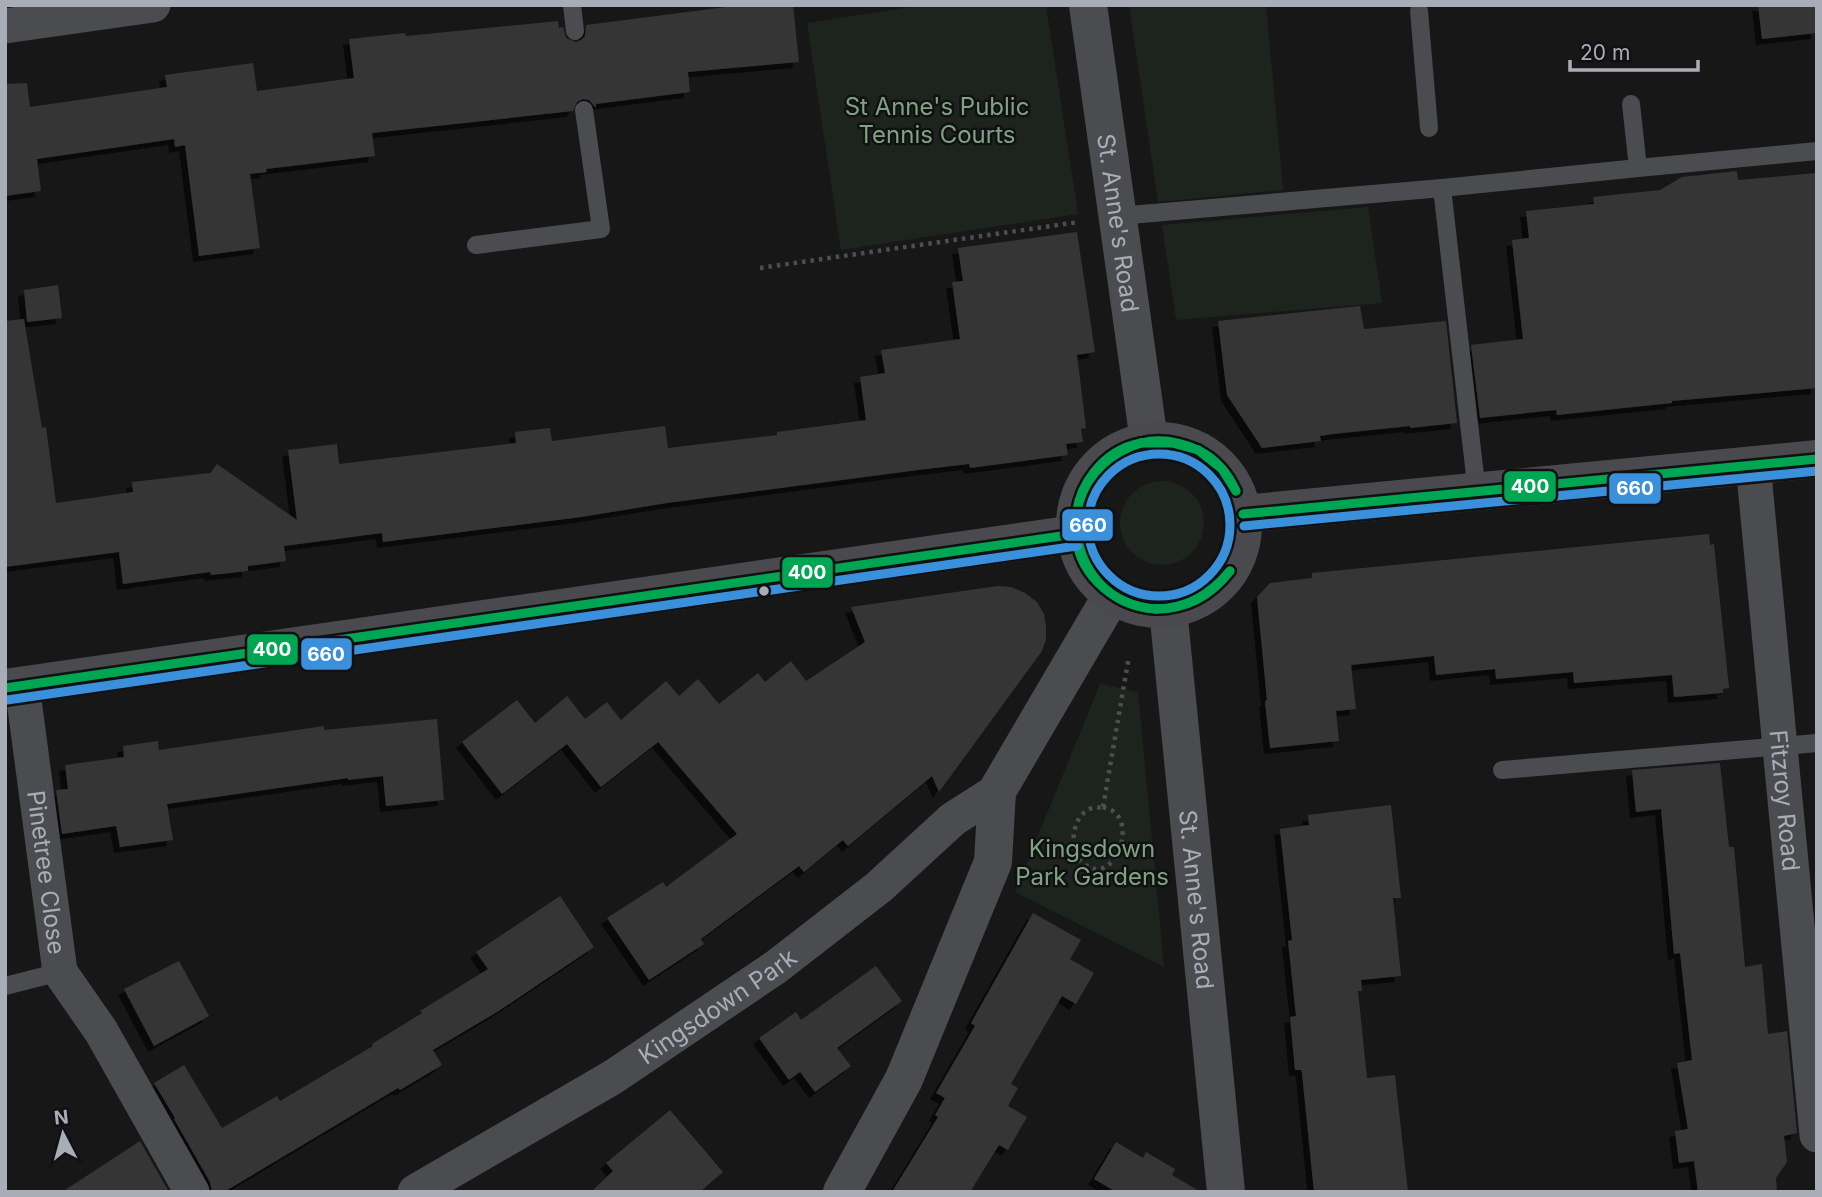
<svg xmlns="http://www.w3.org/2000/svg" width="1822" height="1197" viewBox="0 0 1822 1197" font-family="Inter,sans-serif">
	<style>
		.green { fill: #1d241e }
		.building { fill: #353536; filter: url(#shadow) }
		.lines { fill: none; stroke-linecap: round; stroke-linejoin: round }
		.path { stroke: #4d4e52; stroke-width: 4.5; stroke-dasharray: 3.5 5; stroke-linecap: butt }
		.service { stroke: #4b4c50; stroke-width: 18 }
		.minor { stroke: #4b4c50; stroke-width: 35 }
		.tertiary { stroke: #4b4c50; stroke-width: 38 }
		.secondary { stroke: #4a4a4e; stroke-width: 38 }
		.bus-1-casing { stroke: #111113; stroke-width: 14 }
		.bus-2-casing { stroke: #111113; stroke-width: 14 }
		.bus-1 { stroke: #00a651; stroke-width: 9 }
		.bus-2 { stroke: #3a90db; stroke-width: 9 }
		.bus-dot { fill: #a8adb8; stroke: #111113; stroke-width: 2.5 }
		.labels { text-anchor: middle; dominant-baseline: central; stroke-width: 5; stroke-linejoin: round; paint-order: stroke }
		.park-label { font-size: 24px; fill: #7fa381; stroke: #111113 }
		.street-label { font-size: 24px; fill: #a8adb8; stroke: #111113 }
		.line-badge { stroke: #111113; stroke-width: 2.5 }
		.badge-label { font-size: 19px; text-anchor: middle; font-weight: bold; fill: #fff }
	</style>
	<defs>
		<filter id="shadow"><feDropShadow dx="-6" dy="6" stdDeviation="0" flood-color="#0009"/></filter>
	</defs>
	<rect width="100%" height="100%" fill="#171717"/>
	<!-- green -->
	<g class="green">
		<path d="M925 5H1046L1078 214 841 250 807 23Z"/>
		<path d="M1129 5H1266L1283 190 1158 202Z"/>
		<path d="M1368 207 1382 303 1176 320 1162 225Z"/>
		<circle cx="1162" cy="523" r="42"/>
		<path d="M1100 684 1138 692 1164 967 1015 892Z"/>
	</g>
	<!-- building -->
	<g class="building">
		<path d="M742 5H793L799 62 688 72 690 92 596 104V108L589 100 583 99 577 102 573 111 372 133 375 156 266 169 267 172 250 174 260 248 199 256 185 145 175 147 174 139 37 159 41 191 5 196V84L27 83 30 107 167 87 165 75 253 63 257 91 354 78 349 39 405 33 406 36 558 21 559 28 563 27 566 38 576 42 581 40 585 36 586 25Z"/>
		<path d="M1758 5H1817V33L1762 39Z"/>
		<path d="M1737 171 1738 180 1817 173V388L1672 401V403L1557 415 1556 410 1480 418 1471 345 1523 339 1512 240 1529 238 1526 211 1594 204 1593 197 1660 190 1682 177Z"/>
		<path d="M1077 232 1095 352 1077 355 1086 428 1081 429 1083 442 1066 444 1068 455 970 468 969 464 918 470 667 503 581 517 383 542 382 533 284 546 286 561 248 566V571L211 575 210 572 123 584 119 552 5 567V321L24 319 42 428 46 427 56 503 133 492 132 482 210 473 217 464 297 520 288 450 337 444 339 464 516 443 515 432 550 428 552 441 665 426 668 448 777 435V432L866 420 860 377 885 373 881 350 960 339 952 282 963 281 958 248Z"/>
		<path d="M58 285 62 318 27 322 24 290Z"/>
		<path d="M1360 306 1364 329 1446 321 1457 423 1410 428V426L1333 434 1320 436 1321 441 1262 448 1227 395 1218 321Z"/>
		<path d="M1709 534 1710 545 1714 544 1729 688 1723 689V693L1674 697 1672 675 1574 683 1573 672 1496 679 1495 669 1436 675 1434 656 1351 665 1356 709 1336 711 1339 741 1270 748 1265 701 1267 700 1257 597 1270 583 1312 578V573Z"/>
		<path d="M998 586 1011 587 1025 593 1037 602 1044 614 1046 627V640L1042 651 939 792 932 776 848 846 843 840 804 872 799 866 701 939 704 944 649 980 607 918 663 882 666 887 737 834 658 742 601 787 567 744 502 794 462 742 517 700 535 723 567 696 585 719 607 702 621 720 666 681 679 696 698 679 719 704 758 673 765 682 791 661 806 681 865 642 851 607Z"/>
		<path d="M437 719 444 800 386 806 383 776 348 780V778L167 804 173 840 120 847 116 826 62 834 56 790 68 789 65 765 124 757 123 746 158 741 159 750 324 726V730Z"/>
		<path d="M1720 763 1729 847H1734L1745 967 1762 964 1768 1034 1787 1031 1797 1133 1784 1136 1787 1162 1776 1178 1777 1192H1698L1694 1161 1679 1163 1675 1131 1688 1129 1677 1063 1692 1060 1680 953 1674 954 1661 809 1636 812 1632 770Z"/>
		<path d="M1391 805 1401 898H1393L1401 976 1361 980 1362 991H1358L1367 1078 1395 1075 1408 1192H1314L1302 1073 1301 1070H1295L1290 1017 1296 1016 1288 941 1292 940 1280 829 1309 825 1308 815Z"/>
		<path d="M560 896 594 947 497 1012 433 1050 442 1065 400 1090 398 1088 224 1192H212L210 1182 174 1119 175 1118 154 1083 184 1065 222 1128 277 1096 280 1101 373 1046 372 1044 422 1013 420 1011 488 969 476 952Z"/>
		<path d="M1033 913 1081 940 1070 959 1094 973 1076 1004 1062 996 1011 1084 1018 1088 1008 1106 1027 1117 1008 1150 999 1145 970 1192H892L938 1117 935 1115 945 1098 936 1093 975 1026 971 1023Z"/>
		<path d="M179 961 209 1016 154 1046 124 989Z"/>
		<path d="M876 966 902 1001 837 1048 851 1066 815 1092 800 1072 789 1080 759 1038 796 1012 801 1020Z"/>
		<path d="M670 1110 723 1172 700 1192H591L613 1171 606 1163Z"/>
		<path d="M140 1141 169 1192H62Z"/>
		<path d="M1116 1142 1143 1158 1146 1152 1175 1169 1172 1175 1201 1192H1116L1094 1179Z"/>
	</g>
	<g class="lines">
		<!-- path -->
		<g class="path">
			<path d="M760 268 1079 222"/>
			<path d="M1103 807 1129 656"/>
			<path d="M1103 807C1106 809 1110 809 1113 811 1137 828 1112 887 1084 864 1078 860 1075 853 1074 845 1072 832 1077 813 1092 808 1095 807 1099 808 1103 807Z"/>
		</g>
		<!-- service -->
		<g class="service">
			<path d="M572 5 575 31"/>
			<path d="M1419 11 1429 128"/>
			<path d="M1631 104 1638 168"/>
			<path d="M1442 188 1477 493"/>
			<path d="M1118 216 1442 188 1638 168 1817 151"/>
			<path d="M476 245 601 229 584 110"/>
			<path d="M1502 770 1817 743"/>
			<path d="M5 986 60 972"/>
		</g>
		<!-- minor -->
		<g class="minor">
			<path d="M5 26 153 5"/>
			<path id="s1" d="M1753 464 1817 1135"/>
			<path id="s2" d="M22 685 60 972 101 1031 192 1192"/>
			<path id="s3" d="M415 1192 613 1077 776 967 879 887 953 819 997 791"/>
		</g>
		<!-- tertiary -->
		<g class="tertiary">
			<path id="s4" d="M1088 5 1149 441"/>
			<path id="s5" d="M1168 609 1226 1192"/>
			<path d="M842 1192 904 1079 993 862 997 791 1112 595"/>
		</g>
		<!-- secondary -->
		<g class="secondary">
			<circle cx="1159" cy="525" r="84"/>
			<path d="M1243 514 1817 459"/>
			<path d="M5 688 1075 534"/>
		</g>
		<!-- bus-1 casing -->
		<g class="bus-1-casing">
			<g id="bus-1">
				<path d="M1141 443C1160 438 1180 442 1198 450"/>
				<path d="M1141 443H1172L1198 450"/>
				<path d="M1198 450C1216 459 1228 473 1236 491"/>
				<path d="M1198 450 1222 469 1236 491"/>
				<path d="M1243 514 1817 459"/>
				<path d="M1076 525C1079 570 1108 606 1156 609"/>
				<path d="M1076 525C1072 570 1113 607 1156 609"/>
				<path d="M1076 525C1075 487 1103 450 1141 443"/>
				<path d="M1076 525C1077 518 1077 510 1079 503 1087 473 1112 452 1141 443"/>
				<path d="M1156 609C1187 609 1211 596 1230 571"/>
				<path d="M1156 609C1187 608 1210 595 1230 571"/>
				<path d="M5 688 1075 534"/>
			</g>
		</g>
		<!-- bus-2 casing -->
		<g class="bus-2-casing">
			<g id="bus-2">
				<circle cx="1159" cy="525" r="71"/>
				<path d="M1244 526 1817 471"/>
				<path d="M7 700 1077 546"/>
			</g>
		</g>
		<!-- bus-1 -->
		<use href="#bus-1" class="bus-1"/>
		<!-- bus-2 -->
		<use href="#bus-2" class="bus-2"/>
	</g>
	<!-- markers -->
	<circle class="bus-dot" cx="764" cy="591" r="6"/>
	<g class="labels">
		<!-- park labels -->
		<g class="park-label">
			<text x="937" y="106">St Anne's Public<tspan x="937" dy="28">Tennis Courts</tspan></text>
			<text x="1092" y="848">Kingsdown<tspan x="1092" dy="28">Park Gardens</tspan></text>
		</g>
		<!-- street labels -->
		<g class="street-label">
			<text stroke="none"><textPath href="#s4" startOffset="220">St. Anne's Road</textPath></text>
			<text stroke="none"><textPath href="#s1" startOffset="338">Fitzroy Road</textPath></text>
			<text stroke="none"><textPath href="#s2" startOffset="189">Pinetree Close</textPath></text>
			<text stroke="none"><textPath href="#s5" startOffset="292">St. Anne's Road</textPath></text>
			<text stroke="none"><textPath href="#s3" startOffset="355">Kingsdown Park</textPath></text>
		</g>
	</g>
	<g class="line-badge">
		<rect x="1503" y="470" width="54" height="33" rx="7" fill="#00a651"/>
		<rect x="1608" y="472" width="54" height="33" rx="7" fill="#3a90db"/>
		<rect x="1061" y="508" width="53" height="34" rx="7" fill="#3a90db"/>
		<rect x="781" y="556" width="53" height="33" rx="7" fill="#00a651"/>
		<rect x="246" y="633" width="53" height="33" rx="7" fill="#00a651"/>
		<rect x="300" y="637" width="53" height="34" rx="7" fill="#3a90db"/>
	</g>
	<g class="badge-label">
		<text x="1530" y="493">400</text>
		<text x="1635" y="495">660</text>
		<text x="1088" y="532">660</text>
		<text x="807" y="579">400</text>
		<text x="272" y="656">400</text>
		<text x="326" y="661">660</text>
	</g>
	<!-- border -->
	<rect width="1822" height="1197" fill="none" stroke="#a8adb8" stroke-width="14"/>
	<!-- north arrow -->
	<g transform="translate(63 1134) rotate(354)" stroke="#111113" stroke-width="5" paint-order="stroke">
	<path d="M0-5L12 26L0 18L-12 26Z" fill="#a8adb8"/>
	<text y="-10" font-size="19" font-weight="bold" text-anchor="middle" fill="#a8adb8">N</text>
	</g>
	<!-- scale -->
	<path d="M1570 60v10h128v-10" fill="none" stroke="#a8adb8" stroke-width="3.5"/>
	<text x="1580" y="60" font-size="21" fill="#a8adb8" stroke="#111113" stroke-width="5" paint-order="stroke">20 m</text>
</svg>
